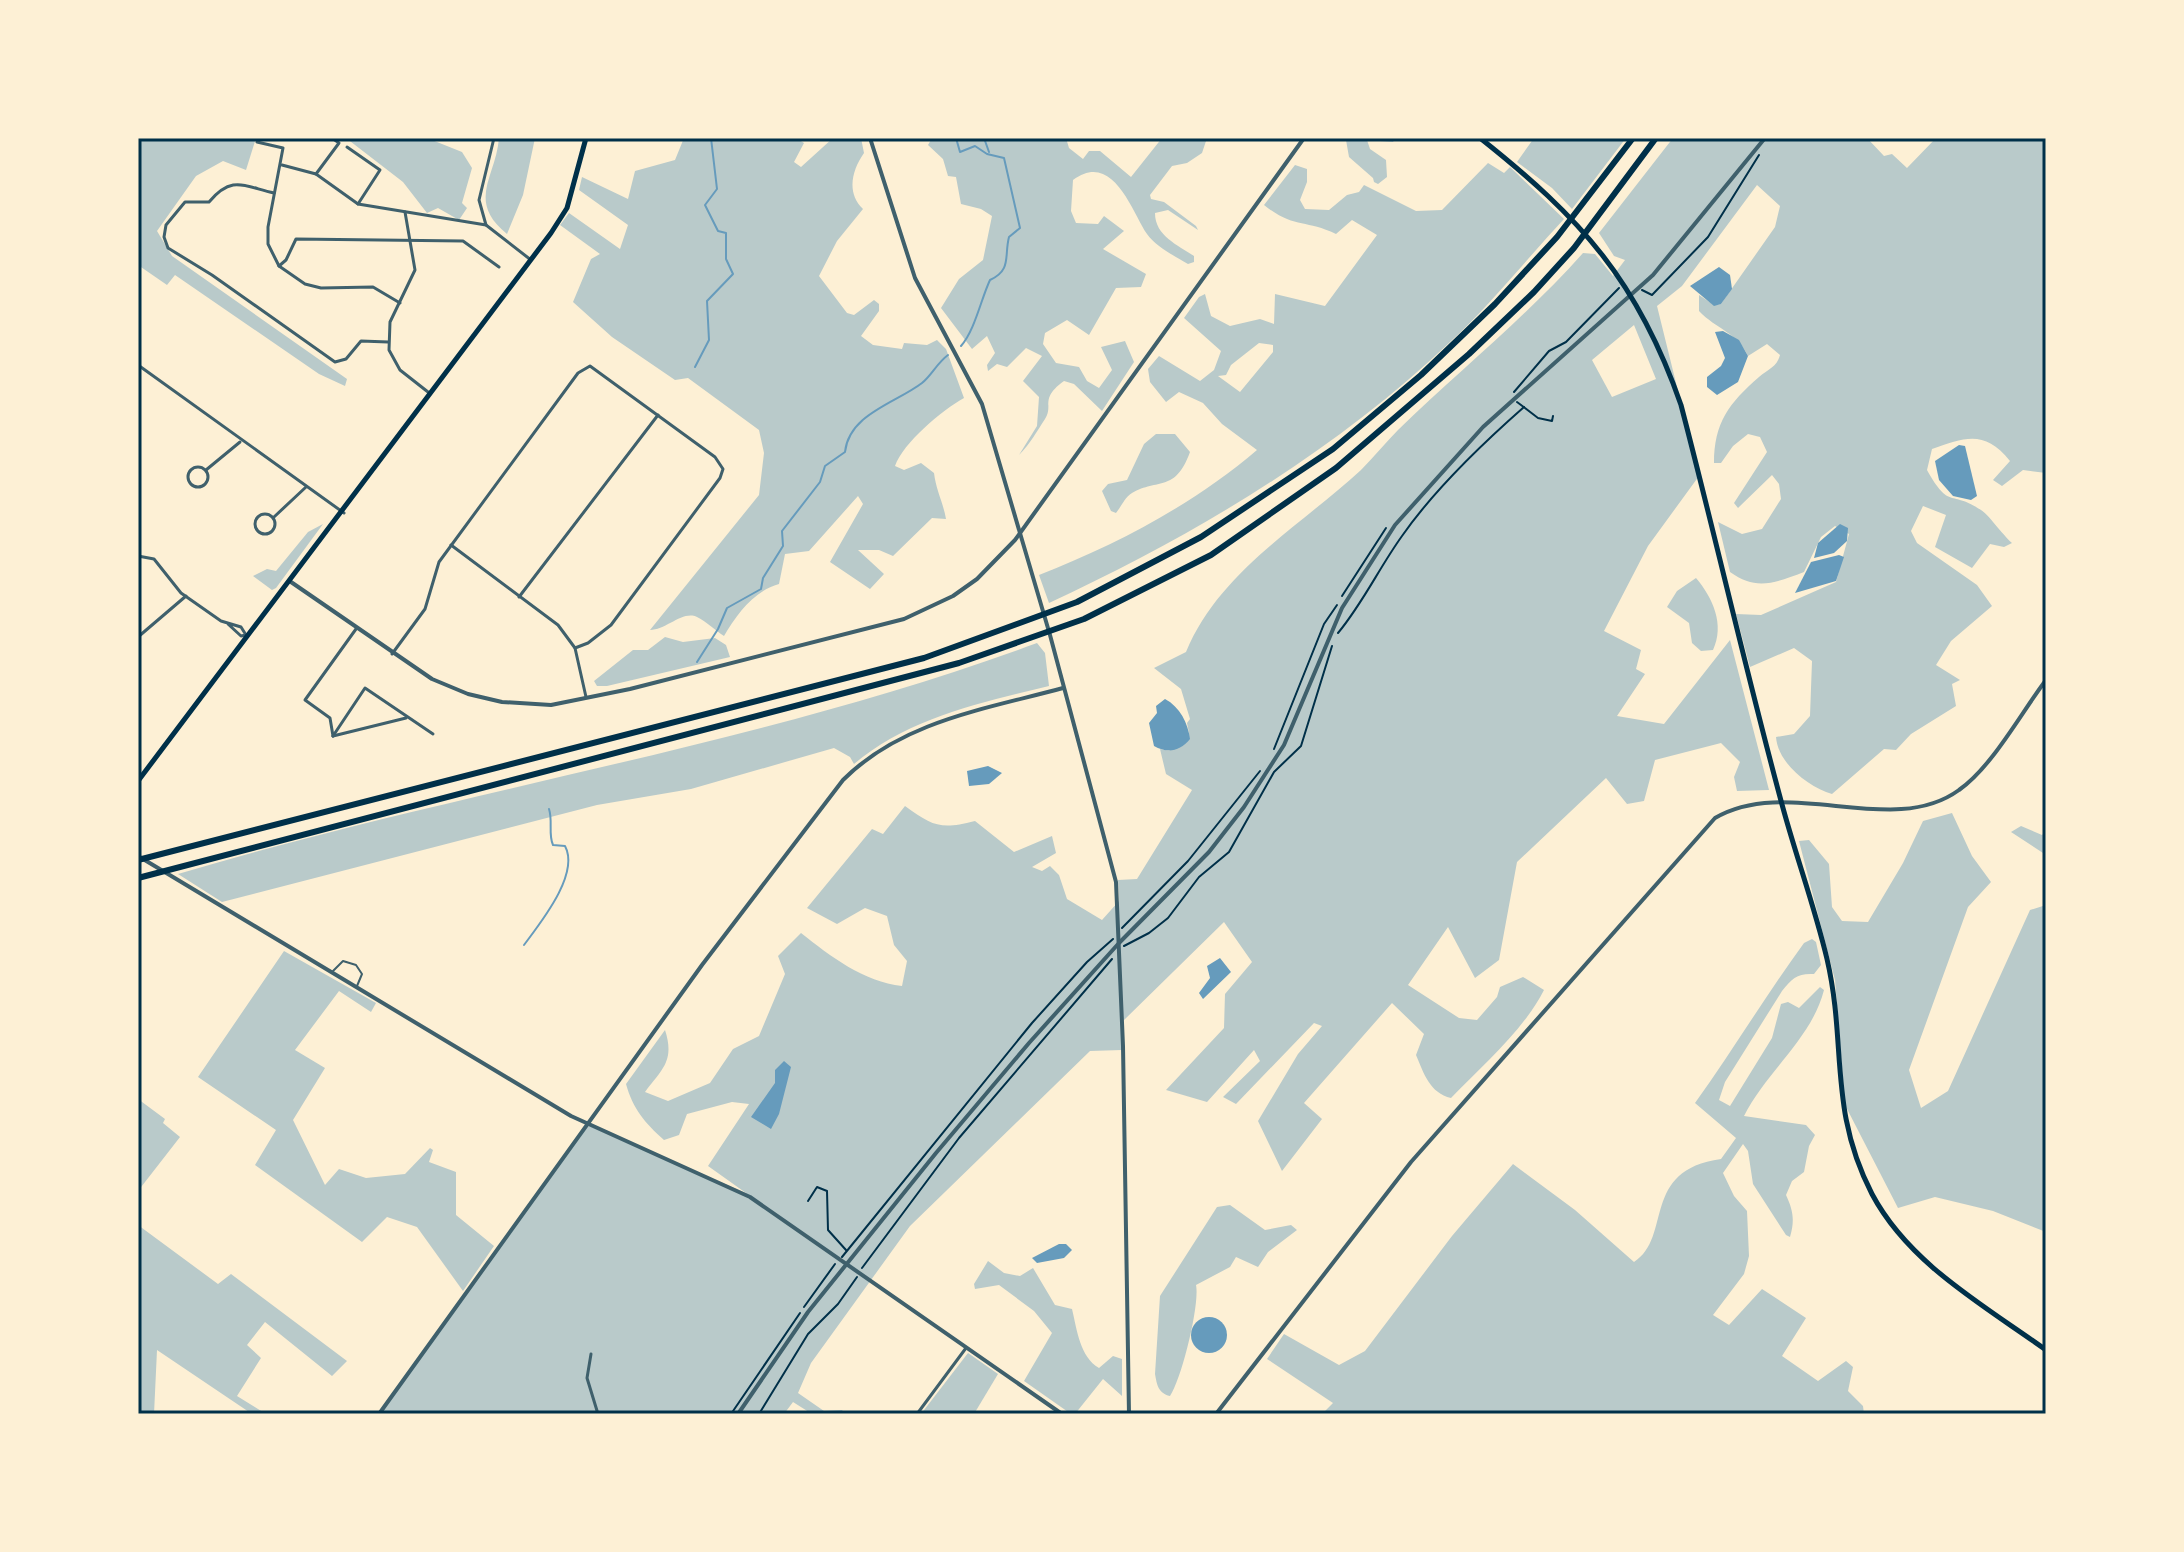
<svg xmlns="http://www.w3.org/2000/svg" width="2184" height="1552" viewBox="0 0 2184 1552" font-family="Spectral,serif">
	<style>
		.green { fill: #b9caca; fill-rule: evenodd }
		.water { fill: #669bbc }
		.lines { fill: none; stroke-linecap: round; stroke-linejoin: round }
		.stream { stroke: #669bbc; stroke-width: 2 }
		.path { stroke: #003049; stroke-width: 2 }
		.service { stroke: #3f606c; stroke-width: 2 }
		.minor { stroke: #3f606c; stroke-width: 3 }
		.tertiary { stroke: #3f606c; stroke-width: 4 }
		.primary { stroke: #003049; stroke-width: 5 }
		.motorway { stroke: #003049; stroke-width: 6 }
		.neatline { fill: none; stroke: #003049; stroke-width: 3 }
	</style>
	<rect width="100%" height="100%" fill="#fdf0d5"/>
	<!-- green -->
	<g class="green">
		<path d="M138 138H256L246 170 223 161 196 176 157 231 172 256 347 379 345 386 319 374 175 275 167 285 138 265Z"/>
		<path d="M346 138H427L462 152 472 168 462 203 467 208 459 220 438 208 427 213 403 182Z"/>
		<path d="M499 138H535L523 195 507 234C466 201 496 177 499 138Z"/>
		<path d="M684 138H796L804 143 794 162 801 167 833 138H861L864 153C852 170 846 193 863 209L837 241 819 276 847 313 854 315 874 300 879 304V311L861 336 873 345 902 349 904 343 927 345 937 340 946 349 964 398C942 410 903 443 895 466L904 470 921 463 934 473C936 490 943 502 946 519L932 518 893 556 879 550H858L884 574 870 589 830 562 863 504 858 496 809 551 785 554 779 584C754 591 737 614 724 636 715 630 707 622 697 617 683 610 666 630 650 630L759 495 764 453 759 430 688 378 675 380 612 337 573 302 591 259 600 254 560 225 569 213 620 249 628 225 579 190 582 177 628 199 635 171 675 160Z"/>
		<path d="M932 138H1066L1069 148 1083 159 1089 151H1100L1131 177 1162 138H1207L1202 153 1187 163 1172 166 1150 195 1151 199 1164 202 1196 226 1198 230 1168 210 1155 213C1155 236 1178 245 1194 256V262L1188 264C1175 256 1156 247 1147 234 1132 212 1113 150 1073 180L1071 211 1076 223 1098 224 1104 216 1124 231 1103 249 1146 274 1141 287 1116 288 1089 335 1067 320 1045 333 1043 344 1056 363 1079 367 1087 381 1099 388 1112 370 1101 347 1125 341 1134 362 1102 411 1074 384 1064 381C1039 399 1054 405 1045 419 1037 431 1030 444 1019 455L1037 426 1039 397 1023 381 1042 356 1026 348 1007 367 997 364 988 371 987 365 995 353 987 336 972 349 941 308 959 279 983 260 992 216 981 209 961 204 956 177 948 176 943 159 928 145Z"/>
		<path d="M1334 138H1396L1393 142 1367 140 1370 149 1386 160 1387 177 1378 184 1374 182 1373 178 1349 157 1346 140Z"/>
		<path d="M1534 138H1626L1572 209 1552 188 1517 162Z"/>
		<path d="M1673 138H1867L1884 156 1892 154 1907 168 1936 138H2046V473L2023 470 2002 486 1993 480 2010 461C1985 430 1966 437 1932 449L1927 470C1950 511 1950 489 1981 510 1988 514 2002 534 2012 543L2004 547 1990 544 1972 568 1935 547 1946 515 1923 506 1911 531 1917 543 1977 585 1992 606 1951 641 1936 665 1960 680 1952 684 1956 706 1911 734 1896 750 1884 749 1832 794C1809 787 1778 764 1776 737L1794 734 1810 716 1812 661 1794 648 1750 667 1736 614 1761 615 1836 582 1849 534 1835 526 1821 537 1804 572C1775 583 1756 591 1730 572L1718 522 1742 534 1762 529 1781 499 1779 484 1772 475 1738 508 1734 503 1767 452 1760 437 1748 434 1733 446 1721 463H1714C1714 423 1729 403 1759 377 1768 369 1777 367 1780 355L1767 344 1748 356C1738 333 1716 329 1699 311V295L1714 305 1721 304 1775 227 1780 206 1757 185 1682 286 1657 306 1699 476 1648 546 1604 631 1641 650 1636 669 1645 674 1617 716 1664 724 1730 640 1769 790 1737 791 1734 777 1740 762 1721 743 1655 760 1644 801 1627 804 1606 778 1517 862 1499 960 1475 978 1448 927 1408 985 1459 1018 1477 1020 1497 997 1500 987 1523 977 1544 990C1523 1031 1483 1065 1451 1098 1430 1093 1424 1074 1416 1055L1424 1034 1392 1003 1304 1103 1322 1119 1282 1171 1258 1121 1298 1054 1322 1026 1314 1023 1236 1104 1223 1097 1260 1061 1254 1050 1207 1102 1166 1090 1224 1028 1225 994 1252 962 1224 922 1122 1022V1050L1090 1051 910 1226 811 1363 798 1393 824 1411 842 1410 845 1414H812L793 1402 784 1414H379L587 1125 746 1193 708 1166 749 1104 732 1102 687 1114 679 1135 664 1140C645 1123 633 1109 626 1084L665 1030C675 1061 662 1069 645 1092L668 1101 710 1083 733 1049 759 1036 785 974 778 956 801 933C830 956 864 982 902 986L907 961 894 945 887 916 865 908 837 924 807 908 872 829 883 834 905 806C933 826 940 830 975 821L1014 852 1052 836 1056 853 1032 867 1042 871 1050 866 1059 875 1067 899 1102 920 1119 901 1118 880 1137 879 1192 790 1166 774 1160 749 1169 751 1189 733 1187 723 1190 719 1181 689 1154 668 1186 652C1219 572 1299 527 1361 470 1374 457 1385 443 1398 430 1460 370 1526 317 1583 253L1595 254 1613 276 1625 260 1614 256 1599 233ZM1634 325 1656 379 1612 397 1592 360Z"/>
		<path d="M1488 163 1504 173 1510 167 1564 219C1526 260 1490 305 1449 343 1333 453 1193 536 1049 603L1039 575C1116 545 1194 504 1257 450L1222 424 1203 403 1179 392 1166 402 1150 382 1148 369 1159 356 1200 381 1214 370 1221 351 1184 318 1199 297 1205 294 1211 316 1230 326 1260 319 1274 324 1275 294 1325 306 1377 235 1352 220 1336 234C1305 219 1294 229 1264 205L1295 165 1307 169V182L1300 200 1305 209 1329 210 1347 195 1359 192 1364 185 1416 211 1442 210ZM1259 343 1273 345V352L1240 392 1218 376 1226 375 1231 365Z"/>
		<path d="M1156 434H1175L1190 452C1175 493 1158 478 1132 493 1125 497 1121 507 1116 513L1111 511 1102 491 1108 484 1127 480 1144 444Z"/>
		<path d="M323 524 276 588 272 590 253 576 267 569 276 571 308 532Z"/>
		<path d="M1696 578C1713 598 1725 625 1713 650L1701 651 1692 643 1689 623 1667 607 1677 591Z"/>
		<path d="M665 637 683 642 715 638 726 645 730 657 607 686H597L594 681 633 650H648Z"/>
		<path d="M1037 643 1045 653 1049 686C982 702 908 718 854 764L850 757 834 748 691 789 597 805 222 902 178 874C462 789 759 746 1037 643Z"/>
		<path d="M1952 813 1972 856 1991 882 1968 907 1909 1070 1921 1108 1948 1091 2030 910 2046 905V1232L1993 1211 1935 1197 1898 1208 1845 1105 1835 980 1799 841 1809 840 1829 864 1832 907 1842 921 1868 922 1903 863 1923 821Z"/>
		<path d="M2021 826 2042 835 2046 831V855L2011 832Z"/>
		<path d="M1812 939 1816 942 1821 965 1814 974C1798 973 1792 978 1782 991L1725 1082 1719 1100 1730 1106 1772 1038 1781 1004 1788 1002 1799 1008 1820 987 1824 990C1812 1038 1766 1072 1744 1116L1806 1125 1815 1135 1809 1146 1804 1172 1792 1181 1786 1195C1793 1210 1795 1220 1790 1237L1786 1235 1753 1184 1748 1151 1743 1144 1723 1173 1734 1196 1747 1211 1749 1256 1744 1274 1713 1315 1729 1325 1762 1289 1806 1318 1782 1356 1818 1381 1846 1361 1853 1367 1848 1391 1863 1406 1864 1414H1322L1333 1403 1267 1359 1284 1334 1339 1365 1365 1351 1452 1236 1513 1164 1575 1210 1634 1262C1673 1237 1640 1170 1721 1159L1736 1138 1695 1103C1733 1050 1766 995 1804 943Z"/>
		<path d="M284 951 376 1003 371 1012 339 991 295 1050 325 1068 293 1120 325 1185 339 1169 366 1178 405 1174 430 1148 433 1150 429 1162 456 1172V1215L494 1246 463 1291 417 1227 387 1217 362 1242 255 1165 276 1130 198 1077Z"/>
		<path d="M138 1099 165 1119 163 1123 180 1137 138 1191Z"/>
		<path d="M1230 1205 1265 1230 1291 1225 1297 1230 1268 1252 1258 1267 1236 1257 1230 1267 1196 1285C1200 1304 1182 1378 1170 1396 1158 1393 1157 1385 1155 1374L1160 1296 1217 1207Z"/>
		<path d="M138 1225 218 1284 231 1274 347 1361 332 1376 265 1322 247 1345 261 1358 237 1396 266 1414H252L157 1350 154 1414H138Z"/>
		<path d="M988 1261 1004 1273 1020 1276 1033 1268 1055 1305 1072 1309C1077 1330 1080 1357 1099 1368L1113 1356 1122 1359V1396L1103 1379 1075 1414H1071L1024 1381 1052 1333 1034 1311 999 1285 975 1289 974 1284Z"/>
		<path d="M968 1353 998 1374 974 1414H921Z"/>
	</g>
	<!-- water -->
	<g class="water">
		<path d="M1719 267 1730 275 1732 289 1721 304 1714 306 1690 286Z"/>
		<path d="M1723 331 1739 340 1748 356 1738 382 1717 395 1707 387V377L1721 366 1725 358 1715 332Z"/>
		<path d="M1959 445 1965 446 1977 496 1971 500 1953 496 1939 480 1935 461Z"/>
		<path d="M1840 524 1848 528 1847 541 1834 553 1814 558 1818 543Z"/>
		<path d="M1839 555 1844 557 1836 581 1795 593 1811 562Z"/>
		<path d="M1165 699C1180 707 1188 723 1190 739 1180 751 1168 754 1154 746L1149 723 1157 713 1156 706Z"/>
		<path d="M988 766 1002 773 989 784 969 786 967 771Z"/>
		<path d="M1220 958 1231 972 1203 999 1199 993 1210 978 1207 966Z"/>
		<path d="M784 1061 791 1067 779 1114 771 1129 751 1117 775 1083V1070Z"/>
		<path d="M1059 1244H1066L1072 1250 1064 1258 1037 1263 1032 1258Z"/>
		<circle cx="1209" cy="1335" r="18"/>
	</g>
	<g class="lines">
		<!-- stream -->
		<g class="stream">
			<path d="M956 138 960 152 975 146 987 154 1004 158 1020 228 1009 237C1004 256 1012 270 990 280 981 299 975 330 961 346"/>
			<path d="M984 138 989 152"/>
			<path d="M695 367 709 340 707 301 733 274 726 259V233L718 231 705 205 717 189 711 138"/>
			<path d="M697 662 718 629 727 608 761 589 763 578 783 546 782 531 820 482 825 466 845 452C849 414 896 403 922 383 932 375 937 363 948 355"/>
			<path d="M524 945C541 922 580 874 565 846L553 845C548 834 553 821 549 809"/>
		</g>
		<!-- path -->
		<g class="path">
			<path d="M1642 290 1652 295 1708 237 1759 155"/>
			<path d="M1514 392 1549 351 1566 342 1619 288"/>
			<path d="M1517 402 1538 418 1552 421 1553 416"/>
			<path d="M1342 596 1386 528"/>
			<path d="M1338 633C1363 603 1379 568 1402 536 1434 490 1482 444 1524 407"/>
			<path d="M1274 749 1324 624 1337 605"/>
			<path d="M1122 928 1188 861 1260 771"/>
			<path d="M1124 946 1149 933 1168 918 1199 877 1229 852 1274 772 1301 746 1332 646"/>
			<path d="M808 1201 817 1187 827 1191 828 1230 846 1250"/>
			<path d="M842 1257 1032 1023 1087 962 1113 939"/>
			<path d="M862 1268 959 1138 1112 959"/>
			<path d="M804 1307 835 1264"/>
			<path d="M731 1414 800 1313"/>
			<path d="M759 1414 808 1334 838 1304 857 1277"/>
		</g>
		<!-- service -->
		<path class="service" d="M333 971 343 961 356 965 362 974 357 986"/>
		<!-- minor -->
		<g class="minor">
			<path d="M257 142 283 148 268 227V244L279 266 305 284 321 288 373 287 400 303"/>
			<path d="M347 147 380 170 358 204"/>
			<path d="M282 165 316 174 358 204 486 225 531 260"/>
			<path d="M316 174 339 143 332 138"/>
			<path d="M274 193C243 186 232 175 209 202H185L166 225 164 237 168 248 212 275 335 362 346 359 361 341 388 342"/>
			<path d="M405 212 415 270 390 322 389 350 400 370 428 392"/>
			<path d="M486 225 479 200 494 138"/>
			<path d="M279 266 286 260 296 239 463 241 499 267"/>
			<path d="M138 365 344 513"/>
			<circle cx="198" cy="477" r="10"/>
			<path d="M206 470 240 442"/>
			<circle cx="265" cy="524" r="10"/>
			<path d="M274 517 306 487"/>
			<path d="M451 545 558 625 575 648 586 697"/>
			<path d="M138 556 154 559 181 593 221 621 241 627 246 635 241 636 228 624"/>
			<path d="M519 597 658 415"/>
			<path d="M138 637 186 596"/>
			<path d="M392 654 425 609 439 562 578 373 590 366 715 457 723 469 720 478 611 625 588 643 575 648"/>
			<path d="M333 736 365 688 433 734"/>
			<path d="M333 736 330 718 305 700 356 629"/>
			<path d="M333 736 406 718"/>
			<path d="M591 1354 587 1378 598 1414"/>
			<path d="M917 1414 966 1348"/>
		</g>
		<!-- tertiary -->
		<g class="tertiary">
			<path d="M870 138 915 278 982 404 1050 635 1116 882 1123 1046 1129 1414"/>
			<path d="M291 582 432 679 468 694 502 702 551 705 630 689 904 619 953 596 977 579 1015 540 1304 138"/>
			<path d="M138 856 571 1116 750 1197 1062 1414"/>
			<path d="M379 1414 702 965 843 780C902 721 986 709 1063 688"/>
			<path d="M738 1414 808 1312 936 1153 1029 1043 1119 943 1209 852 1244 807 1284 745 1342 608 1395 525 1483 427 1653 275 1765 138"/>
			<path d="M1216 1414 1411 1162 1715 818C1788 775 1892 839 1959 790 1992 767 2021 713 2046 680"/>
		</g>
		<!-- primary -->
		<g class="primary">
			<path d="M1480 138C1581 218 1638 281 1681 405 1715 535 1745 667 1780 797 1794 851 1814 904 1827 959 1847 1045 1828 1109 1872 1194 1909 1264 1985 1306 2046 1350"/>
			<path d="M138 781 551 233 567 208 586 138"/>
		</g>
		<!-- motorway -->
		<g class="motorway">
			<path d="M138 860 924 658 1077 602 1201 537 1333 449 1421 375 1495 304 1557 237 1633 138"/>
			<path d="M138 878 959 663 1084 619 1211 555 1336 468 1469 354 1534 292 1574 248 1656 138"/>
		</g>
	</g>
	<!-- border -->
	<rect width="2184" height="1552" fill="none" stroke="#fdf0d5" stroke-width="280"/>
	<rect x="140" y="140" width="1904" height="1272" class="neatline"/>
</svg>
